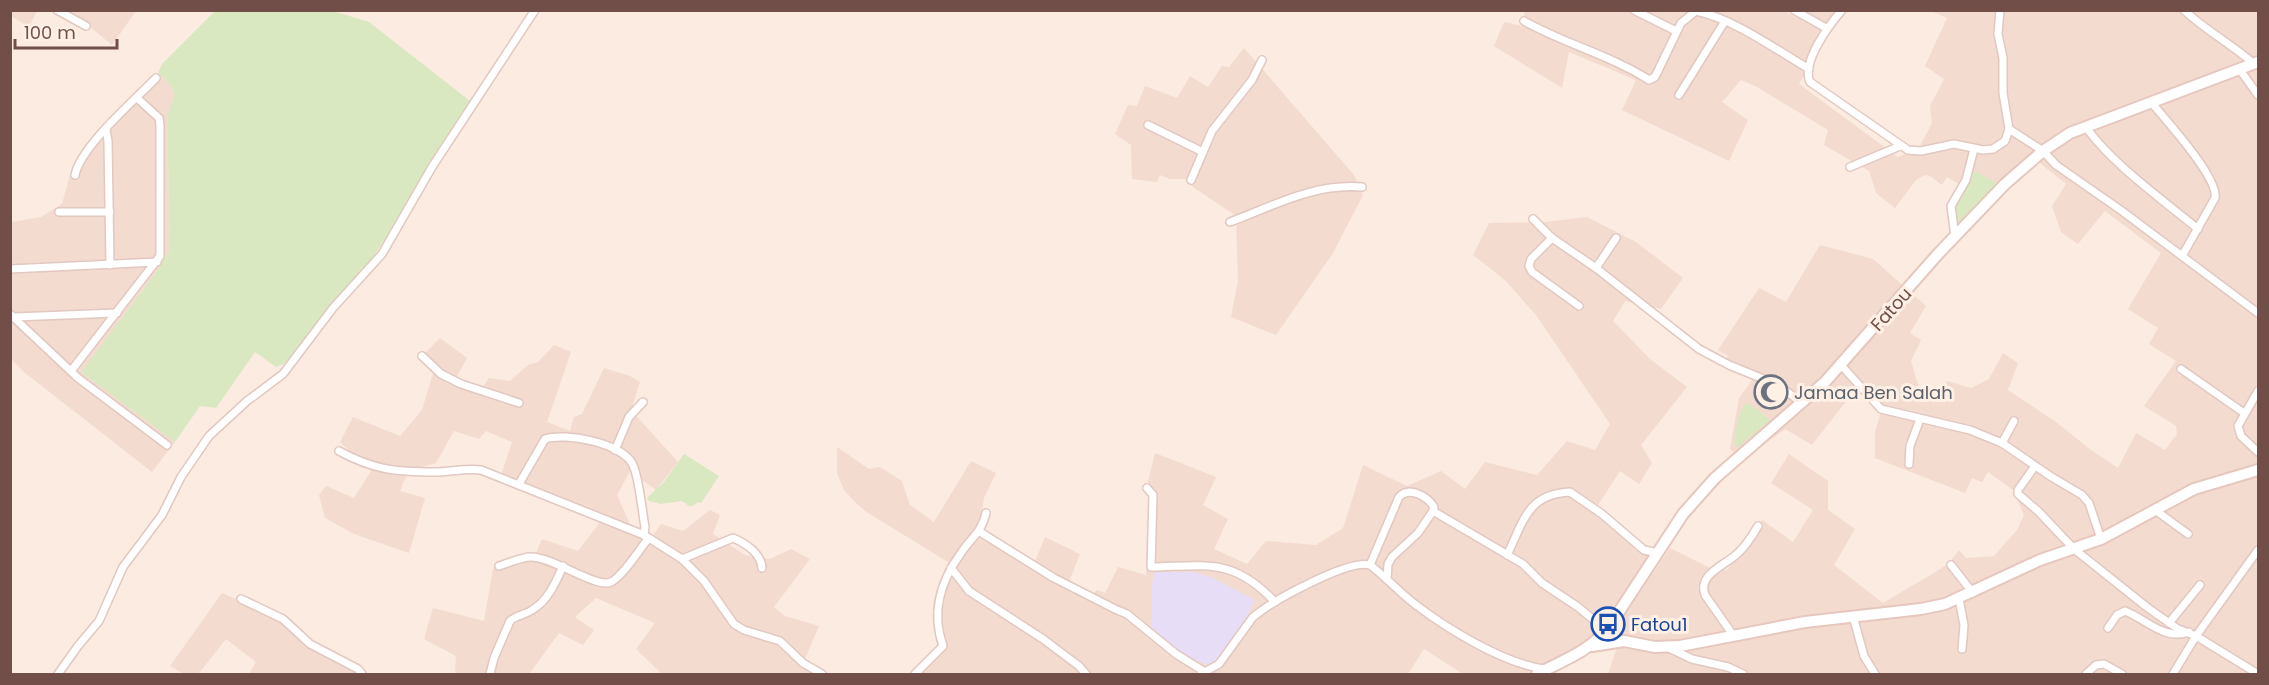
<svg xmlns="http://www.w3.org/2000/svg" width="2269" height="685" viewBox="0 0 2269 685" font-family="Poppins,sans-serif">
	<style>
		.residential { fill: #f3dbcf }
		.education { fill: #e8ddf7 }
		.green { fill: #d9e8c0 }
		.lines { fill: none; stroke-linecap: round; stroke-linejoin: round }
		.street-casing { stroke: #e1c8c0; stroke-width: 10 }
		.secondary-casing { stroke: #e6c7bd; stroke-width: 14 }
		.street { stroke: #fff; stroke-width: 7 }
		.secondary { stroke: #fff; stroke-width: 10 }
		.labels { text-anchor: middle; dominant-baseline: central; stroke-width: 6; stroke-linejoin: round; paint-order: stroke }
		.street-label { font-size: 18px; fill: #714e48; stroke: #fff0e6 }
		.worship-label { font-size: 18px; fill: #5b616d; stroke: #fff0e6; text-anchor: start }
		.transit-label { font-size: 18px; fill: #164399; stroke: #fff0e6; text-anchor: start }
	</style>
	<rect width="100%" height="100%" fill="#fbebe0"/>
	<!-- residential -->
	<g class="residential">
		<path d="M11 10H37V11L29 27 11 16Z"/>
		<path d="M1783 10 1797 18 1803 11H1841L1799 84 1898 157 1919 148 1932 123 1930 106 1944 79 1925 66 1947 18 1931 11H2258V674H1608L1616 650 1617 626 1670 548 1708 567 1727 570 1762 520 1793 542 1813 510 1771 483 1789 454 1828 481V510L1855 529 1834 565 1883 603 1934 573 1949 563 1959 550 1966 558 1994 556 2017 530 2024 515 2013 490 1988 472 1982 482 1972 478 1965 493 1875 458V432L1881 412 1858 386 1812 445 1785 429 1743 460 1730 449 1739 398 1753 379 1723 365 1728 356 1718 350 1759 288 1786 302 1820 245 1873 259 1926 306 1910 333 1921 340 1911 361 1919 388 1940 396 1947 381 1971 388 1989 379 2003 353 2018 363 2008 390 2056 422 2091 450 2118 468 2136 433 2165 450 2177 434 2176 426 2144 406 2176 361 2149 344 2158 328 2128 309 2161 253 2105 211 2078 244 2061 232 2052 206 2066 184 2031 156 1999 185 1973 170 1960 185 1947 177 1942 185 1930 176 1925 175 1916 180 1895 208 1876 193 1869 171 1824 145 1828 130 1757 87 1741 80 1722 102 1748 120 1729 161 1622 110 1636 80 1569 52 1562 88 1494 46 1504 22 1522 26 1525 11Z"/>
		<path d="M60 11H136L112 45 84 22Z"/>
		<path d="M1244 48 1354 175 1363 195 1333 253 1276 335 1231 317 1238 281 1236 216 1193 187 1185 179H1170L1160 175 1157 182 1132 179 1131 145 1115 134 1128 105 1137 106 1145 86 1177 98 1190 76 1208 87 1222 66 1229 67Z"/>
		<path d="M158 73 170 84 175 94 167 116 170 249 157 271 81 372 175 442 152 472 24 372 11 359V222L41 217 62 204 72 168 101 129Z"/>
		<path d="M1587 217 1636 242 1683 278 1661 309 1625 301 1613 321 1650 359 1687 387 1641 445 1652 463 1639 484 1620 471 1593 513 1650 557 1608 622 1579 649 1526 674H1463L1424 649 1408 674H919L943 651 940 603 944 587 951 576 948 562 865 511 855 502 844 490 837 473V447L869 469 880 467 902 481 910 505 934 522 971 461 996 473 984 498 981 517 989 542 1032 569 1045 537 1080 554 1069 582 1093 594 1097 590 1105 593 1118 567 1146 575 1149 498 1146 490 1155 453 1216 477 1203 505 1228 519 1214 549 1247 564 1266 541 1316 545 1343 528 1363 465 1407 486 1441 471 1465 489 1485 462 1537 475 1567 441 1595 450 1610 424 1536 315 1506 281 1473 255 1489 223 1546 222Z"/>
		<path d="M440 338 467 358 454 382 481 390 489 378 510 381 528 365 538 362 554 345 571 352 547 422 570 431 574 417 582 414 604 368 630 376 640 382 631 410 678 462 656 490 630 471 617 495 633 531 652 537 661 524 683 531 710 510 720 515 713 534 745 555 770 559 791 549 810 559 774 607 785 616 819 626 802 666 812 674H662L636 649 655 623 596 598 575 617 594 630 583 645 559 633 529 674H455L456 656 424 639 433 608 484 621 493 569 536 553 542 539 578 551 601 521 501 475 512 442 486 431 479 439 454 431 436 463 408 471 400 491 425 498 409 553 354 534 325 518 319 495 326 486 354 498 371 471 340 442 353 417 400 436 422 410 434 370 424 354Z"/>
		<path d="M222 593 277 617 305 645 336 659 357 674H249L256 662 226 639 200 672 196 674H184L170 666Z"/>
	</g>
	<!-- education -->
	<path class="education" d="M1157 572H1193L1211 577 1255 600 1245 620 1214 664 1208 665 1179 654 1151 629 1152 584 1154 573Z"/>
	<!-- green -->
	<g class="green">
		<path d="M215 11H333L369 22 470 101 371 261 285 363 276 367 255 352 216 408 200 406 175 442 81 372 157 271 170 249 167 116 175 94 170 84 158 73 162 64Z"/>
		<path d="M1973 170 1998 184 1956 228 1951 209Z"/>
		<path d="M1745 403 1754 407 1770 420 1738 447 1734 443 1738 419Z"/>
		<path d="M684 454 719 476 701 503 698 502 693 506H689L682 501 661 504 649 501 647 498 664 482Z"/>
	</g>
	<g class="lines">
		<!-- street casing -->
		<g class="street-casing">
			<g id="street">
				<path d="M57 10 86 26"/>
				<path d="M1634 10 1676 31"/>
				<path d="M1794 10 1826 28"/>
				<path d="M1842 10C1830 24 1801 62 1810 82L1908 150 1921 151 1954 144 1983 150 1993 149 2005 141 2009 129 2003 93V58L1998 34 2000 10"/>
				<path d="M2184 10C2206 31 2232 44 2254 64"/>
				<path d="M1524 21C1565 44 1610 55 1649 80L1655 77 1681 23 1696 11C1734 19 1775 49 1809 69"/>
				<path d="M2240 70 2258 95"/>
				<path d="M1679 95 1725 21"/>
				<path d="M2151 102C2165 119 2219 178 2215 198L2182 256"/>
				<path d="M1148 125 1203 152"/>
				<path d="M2086 127C2110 162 2164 201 2198 229"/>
				<path d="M106 129 108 141 110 265"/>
				<path d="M2009 129 2043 151 2056 165 2122 211 2258 313"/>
				<path d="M1850 167 1900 146"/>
				<path d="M75 175C81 146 135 100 156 78"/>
				<path d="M1191 180 1212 131 1252 80 1262 60"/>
				<path d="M59 212H110"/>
				<path d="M1533 219 1552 238 1596 268 1699 349 1729 365 1778 385 1802 403"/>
				<path d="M1230 222C1273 206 1314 183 1362 187"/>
				<path d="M1955 237 1951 206 1966 180 1974 149"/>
				<path d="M1552 238 1531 259 1529 266 1532 272 1579 306"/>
				<path d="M1596 268 1616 238"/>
				<path d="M10 269 157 262"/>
				<path d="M10 314 78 378 167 445"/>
				<path d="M14 317 117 313"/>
				<path d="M422 356 441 374 461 384 519 403"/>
				<path d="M1840 364 1881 409 1970 430 2002 443 2050 476 2082 495 2089 503 2101 539"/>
				<path d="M2181 369 2244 413"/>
				<path d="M71 371 160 256V125L159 118 137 98"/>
				<path d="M2258 391 2238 426 2241 436 2258 452"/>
				<path d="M2002 443 2014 421"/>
				<path d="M615 450 629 417 643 402"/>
				<path d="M339 451C374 470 396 472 434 472 450 472 465 468 481 470L644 535 682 559 704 581 734 624 744 630 780 641 803 663 822 674"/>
				<path d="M1909 464 1910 446 1920 419"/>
				<path d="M2035 466 2018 490V494L2038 511 2074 549 2148 608 2178 629 2196 636 2258 674"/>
				<path d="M519 484 545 439C566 432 620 443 632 463 639 475 642 511 645 527L644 535"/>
				<path d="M1147 488 1153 495 1151 567C1206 566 1233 557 1275 602"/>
				<path d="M2155 510 2188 534"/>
				<path d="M980 532 1054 578 1117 610 1127 614 1176 654 1205 672"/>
				<path d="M1507 555C1524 521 1527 494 1570 492L1602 514 1644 550 1658 553"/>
				<path d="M682 559 733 538C745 543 761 553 762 568"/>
				<path d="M1370 565 1399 497C1409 486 1427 496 1434 507L1433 511 1523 564 1542 583 1578 607 1607 631"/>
				<path d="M1951 565 1973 593"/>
				<path d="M499 566C509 563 521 557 531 557 553 557 597 589 611 582 623 576 639 550 648 539"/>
				<path d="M951 568 969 591 1043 639 1079 666 1086 674"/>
				<path d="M1387 579 1388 564 1392 557 1418 533 1433 511"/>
				<path d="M241 599 283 619 310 644 358 669 362 674"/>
				<path d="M1959 599 1964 625 1962 649"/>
				<path d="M1853 616 1864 656 1875 674"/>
				<path d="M2169 623 2200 585"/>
				<path d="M2108 628 2117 615 2125 611C2146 619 2164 641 2189 632"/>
				<path d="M1733 635 1705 595C1697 574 1726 565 1738 553 1747 545 1752 536 1758 526"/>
				<path d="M1669 648 1692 659 1728 667 1743 674"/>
				<path d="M58 674 78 646 99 621 123 567 162 515 181 477 209 436 247 401 283 374 333 308 382 254 432 167 535 10"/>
				<path d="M490 674 494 658 510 621C516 615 525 615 532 610 548 601 556 582 563 566"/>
				<path d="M915 674 943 646C931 612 940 582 961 553 972 536 981 534 986 513"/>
				<path d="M1201 674 1219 664 1253 617 1261 611C1279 598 1349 559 1370 565 1386 577 1400 593 1416 605 1449 630 1503 663 1544 669"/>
				<path d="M2086 674 2096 665 2104 664 2122 674"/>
				<path d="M2173 674 2196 636 2258 550"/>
			</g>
		</g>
		<!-- secondary casing -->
		<g class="secondary-casing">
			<g id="secondary">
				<path d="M1592 646 1624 641 1655 647 1680 646 1805 622 1921 609 1945 604 2040 560 2101 539 2194 489 2258 470"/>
				<path d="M1537 674C1564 660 1590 651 1609 627L1683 514 1715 478 1825 382 1938 254 2005 184 2043 151 2070 133 2258 62"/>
			</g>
		</g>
		<!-- street -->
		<use href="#street" class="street"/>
		<!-- secondary -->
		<use href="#secondary" class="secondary"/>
	</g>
	<!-- icons -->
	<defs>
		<g id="mosque-ring" transform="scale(1.725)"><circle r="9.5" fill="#fff0e6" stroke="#6b7280" stroke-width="1.5"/><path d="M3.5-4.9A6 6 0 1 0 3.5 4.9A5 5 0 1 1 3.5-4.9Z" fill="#6b7280"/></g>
		<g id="bus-ring" transform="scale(1.725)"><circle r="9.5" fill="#fff0e6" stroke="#1a4fb4" stroke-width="1.5"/><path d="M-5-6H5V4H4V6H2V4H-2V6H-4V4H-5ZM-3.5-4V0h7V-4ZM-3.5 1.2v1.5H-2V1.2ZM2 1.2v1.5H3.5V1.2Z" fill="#1a4fb4"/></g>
	</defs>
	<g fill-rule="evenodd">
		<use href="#mosque-ring" x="1771" y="392"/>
		<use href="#bus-ring" x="1608" y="624"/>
	</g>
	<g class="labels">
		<!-- street labels -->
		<g class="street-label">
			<text transform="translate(1891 309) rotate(-48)">Fatou</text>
		</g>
		<!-- worship labels -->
		<g class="worship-label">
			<text x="1794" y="392">Jamaa Ben Salah</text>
		</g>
		<!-- transit labels -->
		<g class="transit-label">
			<text x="1631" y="624">Fatou1</text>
		</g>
	</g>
	<!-- border -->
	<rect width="2269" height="685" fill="none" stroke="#714e48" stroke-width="24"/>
	<!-- scale -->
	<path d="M15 39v9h102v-9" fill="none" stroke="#714e48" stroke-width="3"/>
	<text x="24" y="39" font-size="18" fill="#714e48" stroke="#fff0e6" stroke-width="4.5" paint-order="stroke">100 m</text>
</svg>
